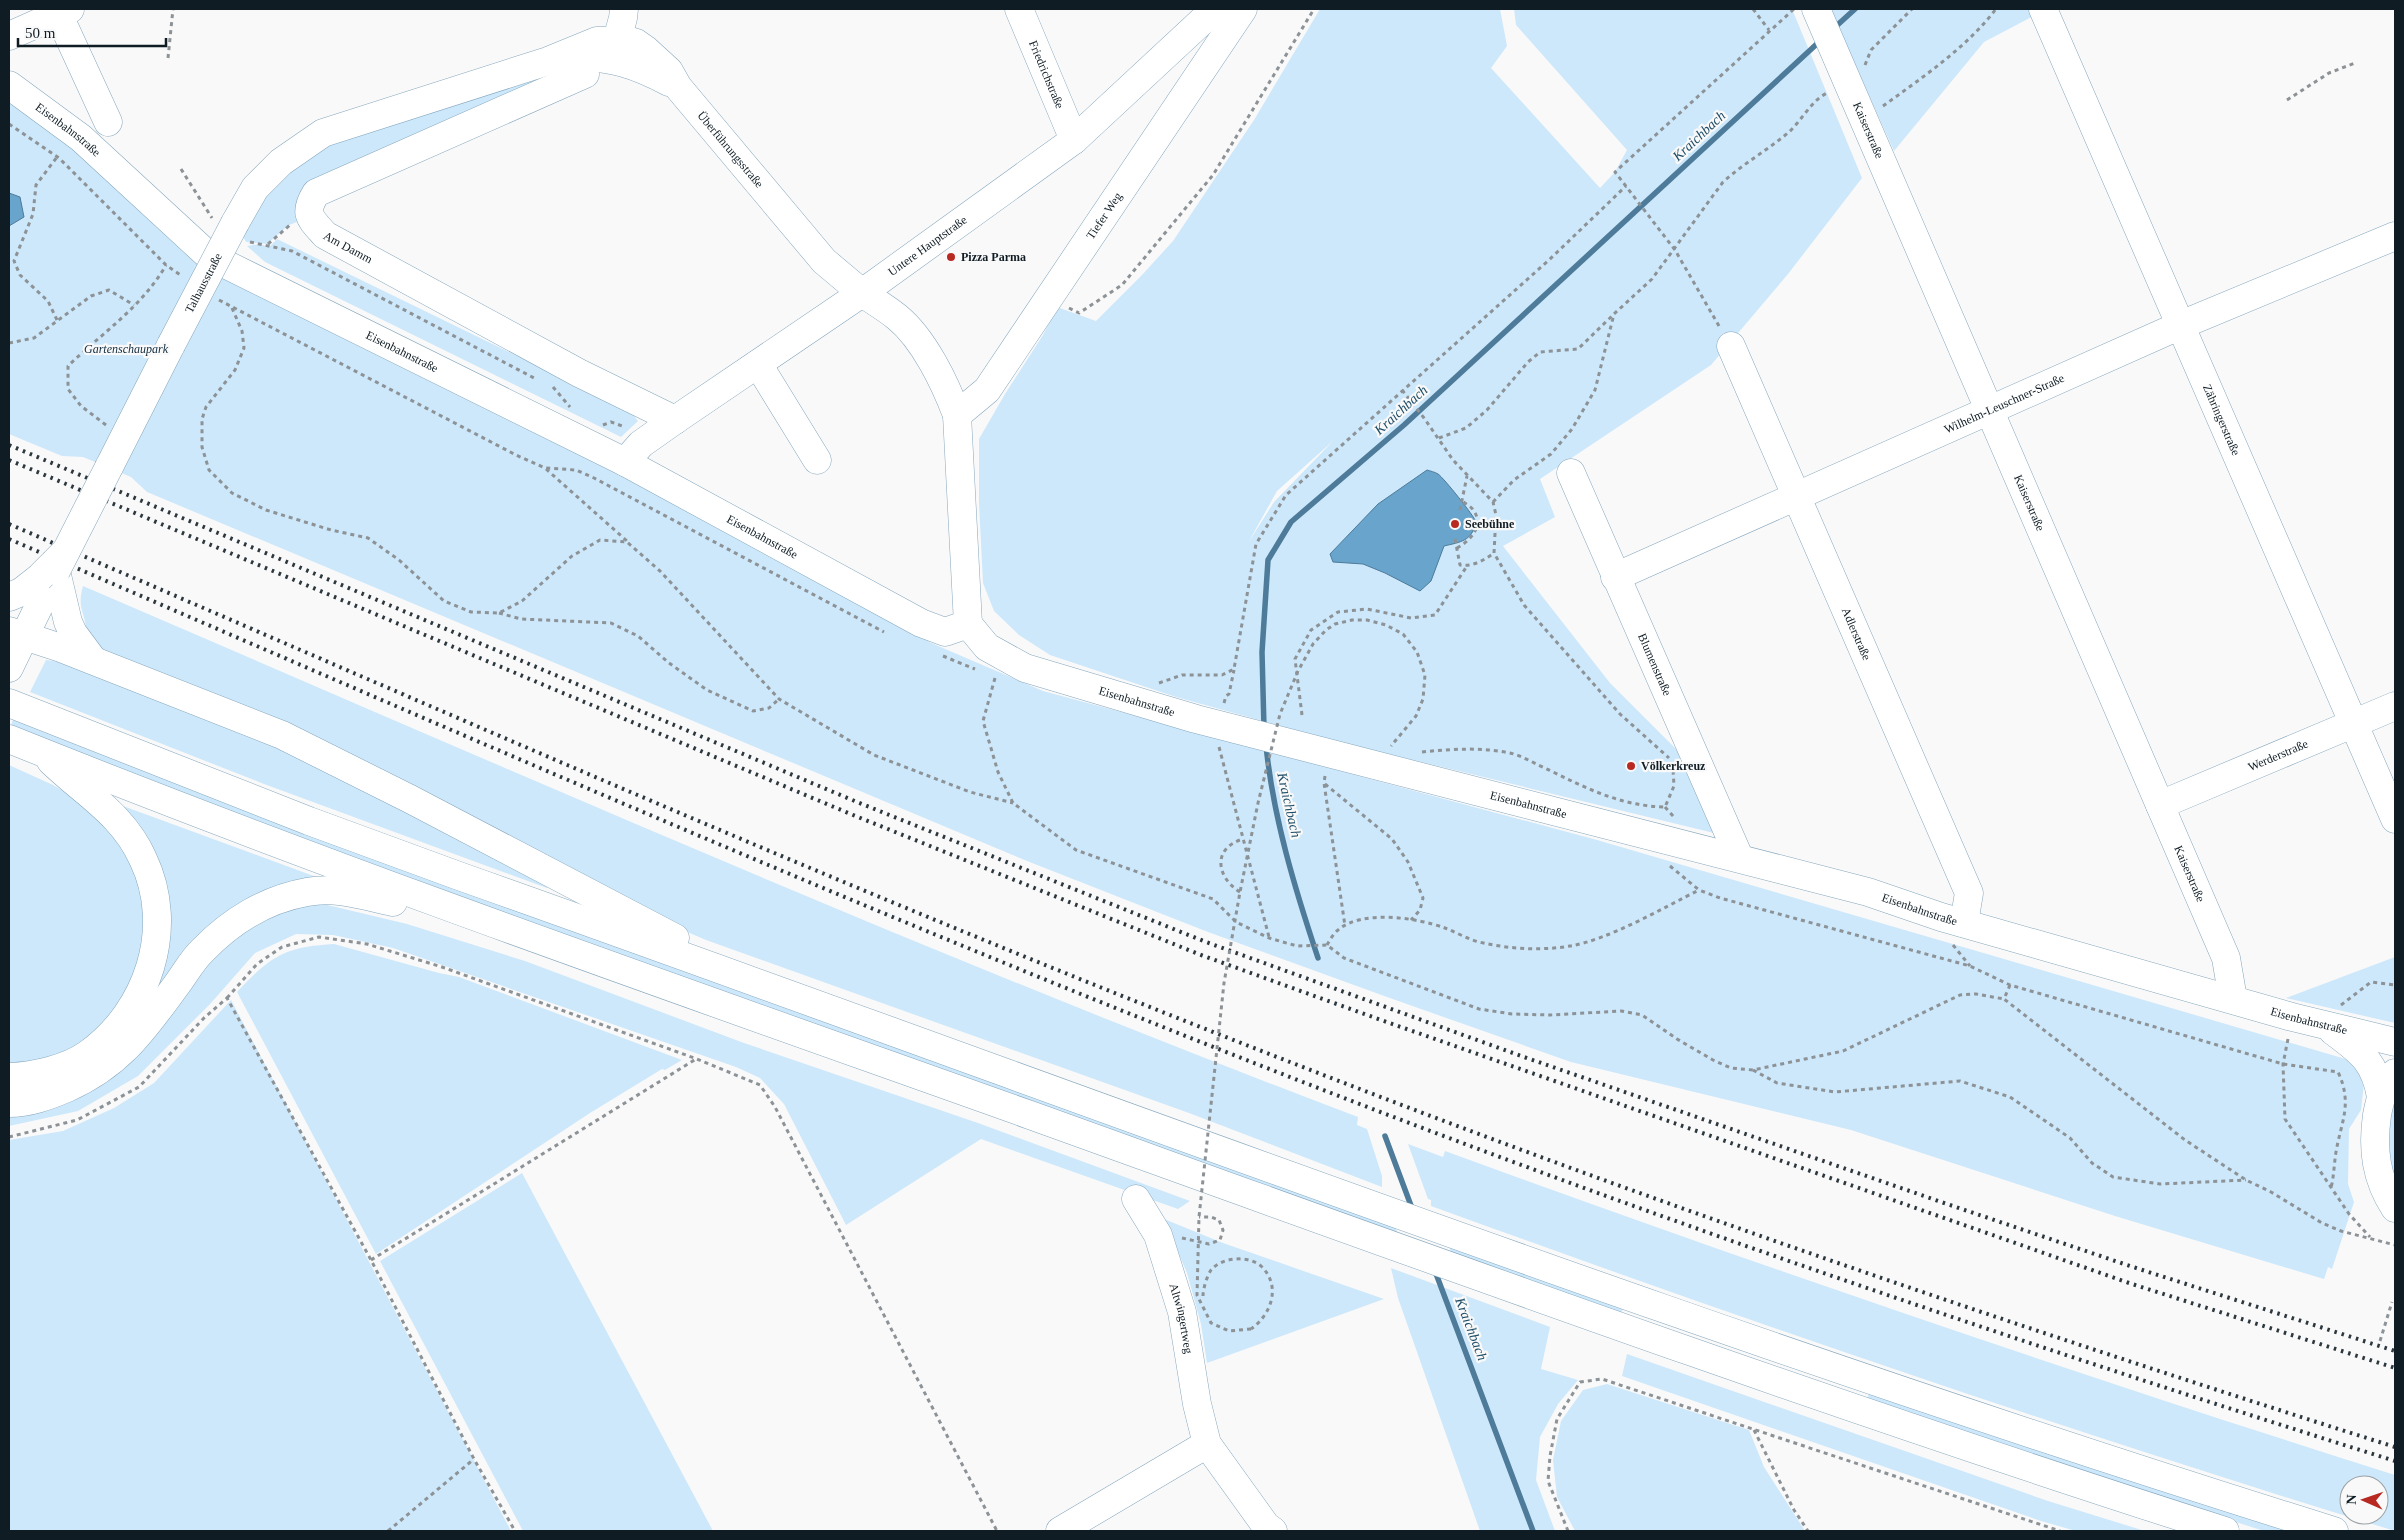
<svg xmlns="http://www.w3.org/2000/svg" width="2404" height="1540" viewBox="0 0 2404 1540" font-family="Georgia,serif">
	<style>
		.green { fill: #cde8fb; fill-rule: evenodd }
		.water { fill: #68a4cb; stroke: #4d7b99 }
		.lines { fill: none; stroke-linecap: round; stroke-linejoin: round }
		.stream { stroke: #4d7b99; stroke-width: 5.5 }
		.minor-casing { stroke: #86a7bd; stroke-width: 29 }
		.major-casing { stroke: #86a7bd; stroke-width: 29 }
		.highway-casing { stroke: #86a7bd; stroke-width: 29 }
		.path { stroke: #8c9296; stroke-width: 3; stroke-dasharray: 4 4; stroke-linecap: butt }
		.minor { stroke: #fff; stroke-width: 28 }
		.major { stroke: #fff; stroke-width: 28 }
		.highway { stroke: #fff; stroke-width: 28 }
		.rail { stroke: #2c373e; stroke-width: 4; stroke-dasharray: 2.5 5; stroke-linecap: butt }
		.major-bridge-casing { stroke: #86a7bd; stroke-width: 29; stroke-linecap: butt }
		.highway-bridge-casing { stroke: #86a7bd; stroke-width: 29; stroke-linecap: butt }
		.path-bridge { stroke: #8c9296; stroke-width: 3; stroke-dasharray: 4 4; stroke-linecap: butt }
		.major-bridge { stroke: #fff; stroke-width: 28 }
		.highway-bridge { stroke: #fff; stroke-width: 28 }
		.poi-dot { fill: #b82922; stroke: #f9f9f9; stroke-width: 2 }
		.labels { text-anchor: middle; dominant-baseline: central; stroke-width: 4.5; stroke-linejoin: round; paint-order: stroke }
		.street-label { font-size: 12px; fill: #0f1c24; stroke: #f9f9f9 }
		.poi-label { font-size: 12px; font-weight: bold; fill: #0f1c24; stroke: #f9f9f9; text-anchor: start }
		.park-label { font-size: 12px; font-style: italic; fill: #102c3d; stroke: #f9f9f9 }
		.water-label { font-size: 14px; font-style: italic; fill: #1d4c67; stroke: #f9f9f9 }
	</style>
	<rect width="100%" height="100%" fill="#f9f9f9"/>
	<!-- green -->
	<g class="green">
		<path d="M1320 9H1500L1507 46 1491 68 1600 188 1615 172 1627 150 1516 25 1514 9H1792L1862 178 1788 274 1711 365 1540 479 1555 517 1503 546 1610 683 1678 751 1714 833 1335 741 1176 697 1050 655 1019 635 994 611 983 583 979 503V439L1005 394 1043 335 1057 307 1096 321 1142 275 1173 241 1254 120ZM1333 441 1274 502 1248 543 1277 491Z"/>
		<path d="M1830 9H2047L1984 42 1894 151Z"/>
		<path d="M548 61 572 81 316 193 310 217 289 225 267 244 246 242 235 223 281 162Z"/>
		<path d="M9 97 60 133 205 264 921 623 929 642 1043 691 1597 840 2366 1065 2361 1110 2349 1129 2348 1184 2354 1202 2332 1269 2328 1267 2324 1279 2115 1216 1851 1130 1571 1062 1387 997 1208 932 1027 861 147 492 131 477 83 457 62 456 9 434Z"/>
		<path d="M277 239 630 411 638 421 621 437 265 262 247 246 260 244 269 247Z"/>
		<path d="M83 586C506 768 927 954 1358 1117L1357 1125 1367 1129 1382 1176V1187L1189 1113 706 940 657 919 103 650 86 634C87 613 76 611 83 586Z"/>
		<path d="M46 660 60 662 296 755 550 883 547 888 264 784 30 692Z"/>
		<path d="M13 720C469 900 934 1059 1395 1225L1398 1236 376 868 10 727Z"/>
		<path d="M9 765 53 785 92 808 116 830 146 891 147 939 125 1001 80 1049 9 1071Z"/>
		<path d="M123 806 319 878 302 884 147 1012 61 1076 162 958 121 808Z"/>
		<path d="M319 903 407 924 525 961 744 1043 978 1123 1190 1201 1178 1209 981 1139 846 1225 784 1104 760 1078 736 1067 393 948 333 935 296 934 255 953 211 1003 138 1076 78 1111 9 1126V1116L49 1110 110 1079 196 973 241 930 282 912Z"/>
		<path d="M334 944 439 973 459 977 682 1060 665 1070 662 1069 590 1113 376 1254 237 992C271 956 284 947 334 944Z"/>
		<path d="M2395 957V1023L2286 998Z"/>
		<path d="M231 1000 511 1531H9V1140L63 1131 114 1108 154 1083Z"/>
		<path d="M2395 1097V1192L2385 1137Z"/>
		<path d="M1408 1144 1443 1157 1445 1151C1760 1266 2076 1374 2395 1475V1531C2071 1432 1750 1322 1431 1206V1200L1428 1199ZM2349 1485H2379V1515H2349Z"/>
		<path d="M522 1173 713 1531H523L380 1261Z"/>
		<path d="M1164 1219 1223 1243 1384 1299 1207 1363 1201 1324 1187 1273Z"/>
		<path d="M1448 1244 1624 1307 1620 1315 1452 1255Z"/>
		<path d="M1391 1268 1550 1327 1541 1369 1578 1380 1558 1404 1540 1437 1536 1480 1555 1531H1480L1398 1298Z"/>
		<path d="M1627 1354 2048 1501 2145 1531H2076L2041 1521 1622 1376Z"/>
		<path d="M1607 1384 1749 1430 1764 1467 1805 1531H1575L1557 1497 1553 1460 1561 1421 1583 1390Z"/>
		<path d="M1869 1393 2011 1442 2289 1531H2264L2026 1455 1867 1401Z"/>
	</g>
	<!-- water -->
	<g class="water">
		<path d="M9 193 20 197 24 217 9 226Z"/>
		<path d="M1427 470C1430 471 1435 472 1438 474 1443 477 1475 517 1476 522 1472 541 1461 542 1444 546L1431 581 1420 591 1385 573 1363 564 1333 562 1330 554 1378 504Z"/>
	</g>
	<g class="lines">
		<!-- stream -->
		<g class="stream">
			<path d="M1833 29 1855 9"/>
			<path d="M1264 728 1262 652 1268 560 1291 522 1404 425 1820 41"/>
			<path d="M1266 745C1273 817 1295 889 1318 958"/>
			<path d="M1385 1136 1413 1211"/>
			<path d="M1435 1271 1533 1531"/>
		</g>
		<!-- minor casing -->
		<g class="minor-casing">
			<g id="minor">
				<path d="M56 9 108 122"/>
				<path id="s1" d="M1019 9 1074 140"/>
				<path id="s2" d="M1816 9 2226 958 2233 999"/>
				<path id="s3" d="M2043 9 2395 819"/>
				<path d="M9 36 70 9"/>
				<path d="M617 40 623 18 624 9"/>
				<path id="s4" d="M585 74 316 193C303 214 310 218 325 235L579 373 675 420"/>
				<path id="s5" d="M9 85 81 138 209 256 625 462 921 623 945 632 968 624"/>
				<path id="s6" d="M1731 346 1969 893 1964 923"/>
				<path d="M758 364 817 460"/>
				<path id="s7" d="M957 415 987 390 1243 9"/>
				<path d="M625 462 641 444 675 420 862 293C874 301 886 308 897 317 924 339 945 383 957 415L968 624"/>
				<path id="s8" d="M1571 473 1739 857"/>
				<path id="s9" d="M1615 577 2181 325 2395 236"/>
				<path id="s10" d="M968 624 987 647 1025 668 1196 719 1868 892 1941 917 2292 1017 2395 1042"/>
				<path id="s11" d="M2160 805 2395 706"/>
				<path d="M2333 1031C2361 1052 2375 1061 2381 1097"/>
				<path d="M2395 1073C2384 1085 2380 1099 2377 1115 2372 1150 2376 1179 2395 1208"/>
				<path id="s12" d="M1136 1199 1158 1235 1182 1312 1197 1404 1207 1444 1266 1526 1273 1531"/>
				<path d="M1060 1531 1207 1444"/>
			</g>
		</g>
		<!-- major casing -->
		<g class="major-casing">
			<g id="major">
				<path d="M574 58C610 55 638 66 669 82"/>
				<path id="s13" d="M235 223 255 188 281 162 323 133 548 61 597 41 626 40 636 43 646 50 669 71 678 87 824 261 862 293 1074 140 1215 9"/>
				<path d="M109 467 171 345"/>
				<path d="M9 668 56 571"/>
			</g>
		</g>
		<!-- highway casing -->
		<g class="highway-casing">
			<g id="highway">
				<path d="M56 571 68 622 73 633 93 660"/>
				<path d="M9 597 21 592 39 578"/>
				<path d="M9 631 61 648 282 735 410 799 675 938"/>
				<path d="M9 703 309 821 459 876C1083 1097 1702 1335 2334 1531"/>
				<path d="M9 739C345 874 688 993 1030 1115 1427 1258 1823 1403 2225 1531"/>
				<path d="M9 1077C34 1076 67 1069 88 1054 148 1011 176 928 143 859 123 814 85 794 51 761"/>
				<path d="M9 1103C29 1103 48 1096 67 1088 121 1064 144 1029 178 983 186 972 193 959 203 950 231 921 267 899 307 892 336 886 365 896 393 902"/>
			</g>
		</g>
		<!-- path -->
		<g class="path">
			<path d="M1753 9 1769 30"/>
			<path d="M168 58 173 9"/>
			<path d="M1865 65 1871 50 1912 9"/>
			<path d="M2287 100 2329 73 2355 63"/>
			<path d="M1883 106C1923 77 1966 48 1996 9"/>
			<path d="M9 124 59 158 166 265 182 276"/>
			<path d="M181 169 212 218"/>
			<path d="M250 242 292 251 536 379"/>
			<path d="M268 244 290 225"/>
			<path d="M219 300 516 455 545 468 576 470 594 478 884 632"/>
			<path d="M232 308 242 331 244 348 235 370 206 407 202 419V447L209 470 232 493 266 510 331 530 368 538 399 560 444 601 471 612 499 613 522 601 572 556 600 540 627 542 660 571 779 699 874 755 970 792 1013 803"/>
			<path d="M1069 308 1079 313 1122 285 1213 175 1314 9"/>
			<path d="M57 320 48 301 20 275 14 261 33 214 36 185 57 157"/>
			<path d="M1719 326 1675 250 1615 172 1794 9"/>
			<path d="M9 343 34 338 91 296 109 290 134 305"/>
			<path d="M553 387 570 407"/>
			<path d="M1402 390 1424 418 1453 460 1493 502 1496 515 1494 553 1524 605 1620 714 1669 758"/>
			<path d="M106 425 81 406 68 389V366C101 334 143 306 166 265"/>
			<path d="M603 425 611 422 625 427"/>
			<path d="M1439 438 1466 428 1487 410 1528 362 1540 352 1578 349 1613 315"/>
			<path d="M546 469 627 541"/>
			<path d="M1493 502 1514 480 1551 454 1572 429 1595 390 1614 314 1652 279 1723 182C1744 163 1768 150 1789 132 1802 120 1811 101 1827 93"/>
			<path d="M1460 510 1467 476"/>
			<path d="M1470 526 1496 527"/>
			<path d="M1455 539 1460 565C1473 567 1484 560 1494 553"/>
			<path d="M1457 548C1470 541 1484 526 1474 511 1471 506 1465 504 1461 500"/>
			<path d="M499 613 521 619 611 623 638 636 669 663 707 690 753 711 769 708 779 699"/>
			<path d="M943 656 975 669"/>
			<path d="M995 678 983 721 998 772 1013 803 1076 850 1213 899 1236 922 1269 938 1297 946 1327 945 1344 958 1479 1009 1512 1014 1550 1015 1621 1011 1642 1015 1677 1039 1713 1060 1731 1068 1753 1070 1843 1051 1960 995 1976 994 2004 999"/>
			<path d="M1159 683 1182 675H1222L1234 669 1256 544 1286 495 1549 260 1626 186"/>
			<path d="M1224 703 1226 696 1229 694 1234 670"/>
			<path d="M1302 715 1295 659 1311 630 1338 612 1367 609 1411 618 1435 615 1467 566"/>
			<path d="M1219 747 1269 937"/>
			<path d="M1422 752C1452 749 1481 747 1510 753 1523 756 1537 765 1549 770 1588 789 1621 806 1665 807L1674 786 1673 769"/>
			<path d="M1325 776 1324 783 1345 926"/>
			<path d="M1325 784 1392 839 1408 862 1423 898 1420 910 1411 920"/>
			<path d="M1665 807 1674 817"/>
			<path d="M1670 866 1699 890 1720 898 1970 966 2010 985 2283 1064 2338 1072C2353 1104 2341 1122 2336 1152 2334 1164 2334 1176 2331 1188"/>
			<path d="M1240 892C1216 877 1212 848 1243 839"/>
			<path d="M1327 945C1330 940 1333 934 1338 930 1362 909 1418 918 1445 928 1456 932 1467 939 1479 942 1509 949 1540 951 1570 946 1608 940 1663 908 1699 890"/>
			<path d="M1953 945 1970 966"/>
			<path d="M2010 985 2004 999 2185 1140 2246 1180 2271 1192 2322 1223 2341 1231 2395 1245"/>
			<path d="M227 998 257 964 282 947 319 937 367 944 442 967 697 1059 760 1085 775 1107 997 1531"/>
			<path d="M2341 1005 2371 982 2395 985"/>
			<path d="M2288 1039 2283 1064 2285 1119 2349 1214 2370 1237"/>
			<path d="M1753 1070 1777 1083 1835 1092 1960 1081 2010 1097 2070 1138 2092 1163 2113 1177 2160 1184 2246 1180"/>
			<path d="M9 1137 77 1120 139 1087 204 1018 227 998 371 1260 474 1459 515 1531"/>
			<path d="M1182 1238 1209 1244 1220 1240 1223 1230 1219 1220 1211 1217H1199"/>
			<path d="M371 1260 696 1059"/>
			<path d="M1203 1296C1203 1289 1207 1276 1211 1270 1222 1257 1248 1255 1261 1266 1282 1286 1271 1315 1251 1329"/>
			<path d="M2380 1341 2392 1302"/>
			<path d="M1754 1430 1794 1510 1808 1531"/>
			<path d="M388 1531 474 1459"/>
			<path d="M1568 1531 1548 1481 1550 1456 1557 1419 1580 1382 1602 1379 2060 1531"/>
		</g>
		<!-- minor -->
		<use href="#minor" class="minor"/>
		<!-- major -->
		<use href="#major" class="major"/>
		<!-- highway -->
		<use href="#highway" class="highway"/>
		<!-- rail -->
		<g class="rail">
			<path d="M9 445 857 802 1206 942 1524 1057 1947 1204 2133 1267 2395 1351"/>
			<path d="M9 460 853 815 1201 955 1381 1020 2129 1283 2395 1368"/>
			<path d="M9 524C434 707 858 895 1290 1062 1654 1204 2023 1329 2395 1447"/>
			<path d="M9 539C434 722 858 909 1290 1077 1653 1219 2023 1344 2395 1461"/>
		</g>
		<!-- major-bridge casing -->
		<g class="major-bridge-casing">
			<g id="major-bridge">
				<path id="s14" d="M171 345 235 223"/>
				<path d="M56 571 109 467"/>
			</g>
		</g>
		<!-- highway-bridge casing -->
		<g class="highway-bridge-casing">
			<path id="highway-bridge" d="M39 578 65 552"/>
		</g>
		<!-- path-bridge -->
		<path class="path-bridge" d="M1251 1329 1229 1331 1211 1323 1197 1295 1199 1217 1224 983 1240 892 1258 803 1280 714 1298 671 1313 644 1326 630 1335 624 1352 620H1367L1386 625 1403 634 1417 652 1425 675 1423 699 1416 716 1391 746"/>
		<!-- major-bridge -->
		<use href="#major-bridge" class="major-bridge"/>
		<!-- highway-bridge -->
		<use href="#highway-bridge" class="highway-bridge"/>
	</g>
	<!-- markers -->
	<g class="poi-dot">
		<circle cx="951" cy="257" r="5"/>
		<circle cx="1455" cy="524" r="5"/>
		<circle cx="1631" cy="766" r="5"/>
	</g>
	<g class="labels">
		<!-- street labels -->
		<g class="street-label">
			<text stroke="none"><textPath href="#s1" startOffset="71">Friedrichstraße</textPath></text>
			<text stroke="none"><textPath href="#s5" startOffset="74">Eisenbahnstraße</textPath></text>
			<text stroke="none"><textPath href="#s2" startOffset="132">Kaiserstraße</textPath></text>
			<text stroke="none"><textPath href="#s13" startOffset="600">Überführungsstraße</textPath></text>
			<text stroke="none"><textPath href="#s7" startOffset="249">Tiefer Weg</textPath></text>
			<text stroke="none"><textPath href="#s4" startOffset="369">Am Damm</textPath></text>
			<text stroke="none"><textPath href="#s13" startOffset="876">Untere Hauptstraße</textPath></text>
			<text stroke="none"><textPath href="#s14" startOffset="70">Talhausstraße</textPath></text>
			<text stroke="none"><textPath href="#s5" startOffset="479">Eisenbahnstraße</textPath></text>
			<text stroke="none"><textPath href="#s9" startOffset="426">Wilhelm-Leuschner-Straße</textPath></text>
			<text stroke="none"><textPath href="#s3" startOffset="448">Zähringerstraße</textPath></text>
			<text stroke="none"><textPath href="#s2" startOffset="538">Kaiserstraße</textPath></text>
			<text stroke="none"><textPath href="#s5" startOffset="884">Eisenbahnstraße</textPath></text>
			<text stroke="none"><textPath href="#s6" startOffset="314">Adlerstraße</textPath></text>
			<text stroke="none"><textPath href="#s8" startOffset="209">Blumenstraße</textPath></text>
			<text stroke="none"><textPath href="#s10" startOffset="190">Eisenbahnstraße</textPath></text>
			<text stroke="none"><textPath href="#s11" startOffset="128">Werderstraße</textPath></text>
			<text stroke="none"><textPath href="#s10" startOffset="595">Eisenbahnstraße</textPath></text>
			<text stroke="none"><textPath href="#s2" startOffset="942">Kaiserstraße</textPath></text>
			<text stroke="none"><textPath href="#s10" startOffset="1000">Eisenbahnstraße</textPath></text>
			<text stroke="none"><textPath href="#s10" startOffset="1405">Eisenbahnstraße</textPath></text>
			<text stroke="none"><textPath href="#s12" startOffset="129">Altwingertweg</textPath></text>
		</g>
		<!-- poi labels -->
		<g class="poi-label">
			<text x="961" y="257">Pizza Parma</text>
			<text x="1465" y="524">Seebühne</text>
			<text x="1641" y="766">Völkerkreuz</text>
		</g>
		<!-- park labels -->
		<g class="park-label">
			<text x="126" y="349">Gartenschaupark</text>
		</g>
		<!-- water labels -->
		<g class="water-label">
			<text transform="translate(1699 136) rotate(-43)">Kraichbach</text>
			<text transform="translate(1401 410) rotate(-42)">Kraichbach</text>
			<text transform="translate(1289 805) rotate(77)">Kraichbach</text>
			<text transform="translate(1471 1329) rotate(69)">Kraichbach</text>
		</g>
	</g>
	<!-- border -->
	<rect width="2404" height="1540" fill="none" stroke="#0f1c24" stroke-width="20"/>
	<!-- north arrow -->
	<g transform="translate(2364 1500) rotate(272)"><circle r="24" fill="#f9f9f9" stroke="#9ba1a4"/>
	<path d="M0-4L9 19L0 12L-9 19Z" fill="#b82922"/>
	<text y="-8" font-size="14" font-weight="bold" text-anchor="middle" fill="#0f1c24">N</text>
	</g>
	<!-- scale -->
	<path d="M18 38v8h148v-8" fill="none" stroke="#0f1c24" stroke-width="2.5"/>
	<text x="25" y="38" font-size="15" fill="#0f1c24" stroke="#f9f9f9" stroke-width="4" paint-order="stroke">50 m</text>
</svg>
